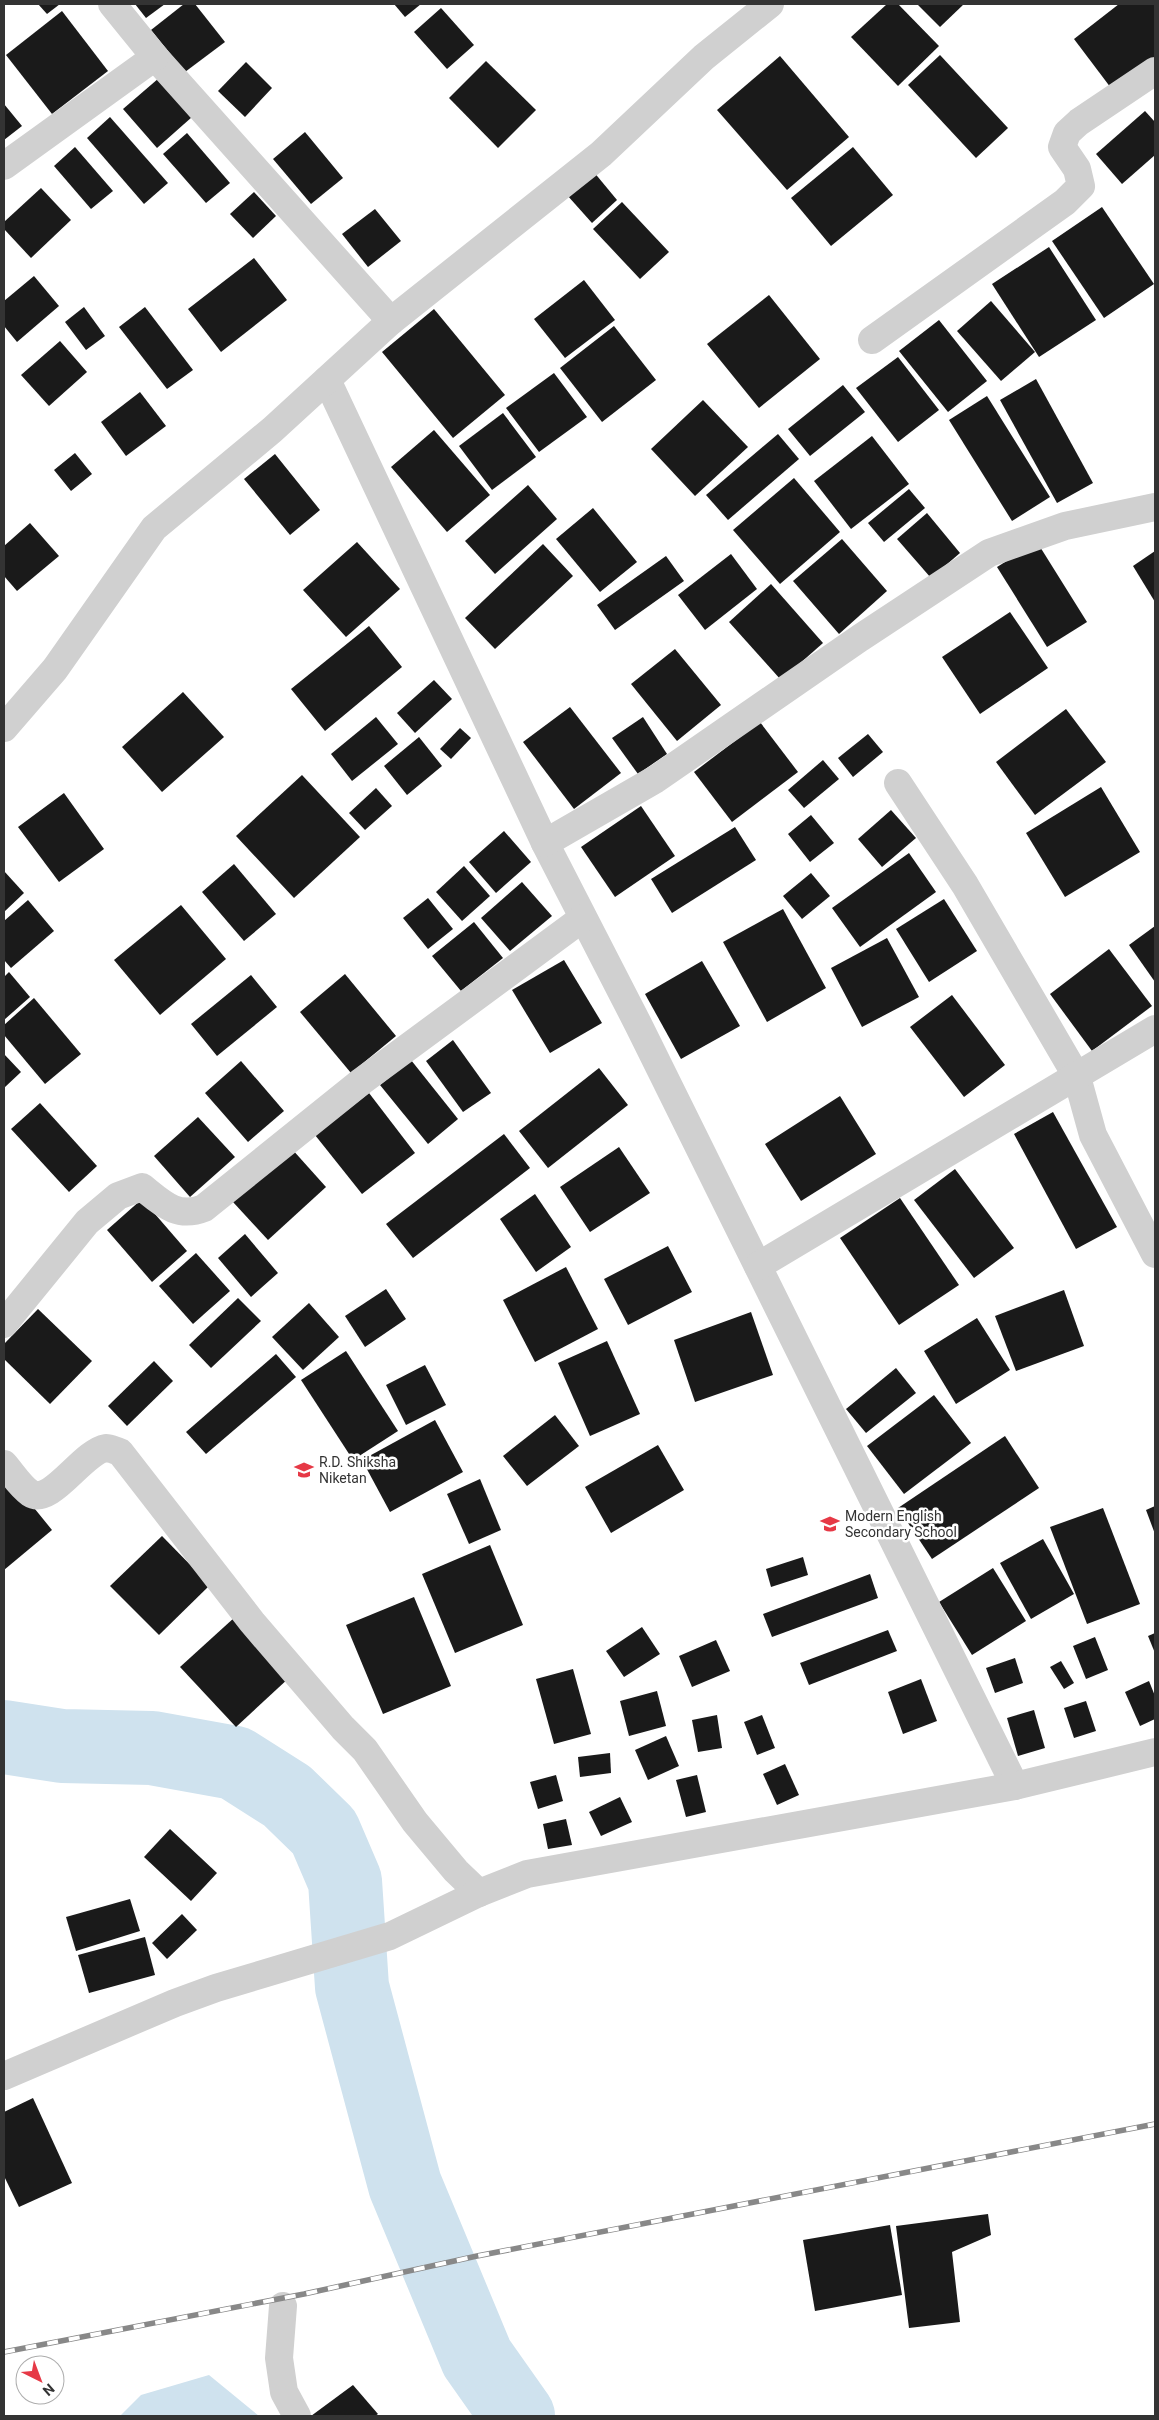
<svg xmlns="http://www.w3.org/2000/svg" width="1159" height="2420" viewBox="0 0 1159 2420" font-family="Roboto,sans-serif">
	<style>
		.water { fill: #cfe2ee }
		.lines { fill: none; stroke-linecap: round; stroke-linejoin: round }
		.river { stroke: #cfe2ee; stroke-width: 74 }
		.building { fill: #1a1a1a }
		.pedestrian { stroke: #d0d0d0; stroke-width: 28 }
		.minor { stroke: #d0d0d0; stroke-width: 28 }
		.rail-casing { stroke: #888; stroke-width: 5.5 }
		.rail { stroke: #fff; stroke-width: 4; stroke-dasharray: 11; stroke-linecap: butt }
		.labels { text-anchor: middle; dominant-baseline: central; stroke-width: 5; stroke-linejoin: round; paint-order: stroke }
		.poi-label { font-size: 14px; fill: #333; stroke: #fff; text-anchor: start }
	</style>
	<rect width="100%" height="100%" fill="#fff"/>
	<!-- water -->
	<path class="water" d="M209 2375 259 2416H120L141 2395Z"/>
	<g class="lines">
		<!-- river -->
		<path class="river" d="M4 1737 62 1746 152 1748 235 1763 287 1796 324 1832 345 1881 352 1987 405 2185 477 2358 518 2416"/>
	</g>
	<!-- building -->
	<g class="building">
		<path d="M38 4H60L47 14Z"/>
		<path d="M135 4H165L146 18Z"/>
		<path d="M184 4H195L225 42 185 72 151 30Z"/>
		<path d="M394 4H421L405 17Z"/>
		<path d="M887 4H898L939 46 898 86 851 37Z"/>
		<path d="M917 4H964L940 27Z"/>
		<path d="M1119 4H1154L1155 6V60L1114 92 1074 39Z"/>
		<path d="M441 8 474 45 447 69 414 32Z"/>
		<path d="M62 11 108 71 52 114 6 55Z"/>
		<path d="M940 55 1008 128 976 158 908 85Z"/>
		<path d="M780 56 849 137 787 190 717 110Z"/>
		<path d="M486 61 536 110 498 148 449 98Z"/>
		<path d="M246 62 272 88 245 117 218 91Z"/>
		<path d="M159 78 192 117 157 148 123 109Z"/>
		<path d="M4 104 22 126 4 140Z"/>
		<path d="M1145 111 1155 122V155L1122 184 1096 154Z"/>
		<path d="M110 117 168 183 144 204 87 138Z"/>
		<path d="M305 132 343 178 311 204 273 159Z"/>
		<path d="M187 133 230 183 206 203 163 154Z"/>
		<path d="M75 147 113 191 91 209 54 166Z"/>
		<path d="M853 147 893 195 831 246 791 198Z"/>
		<path d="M593 171 617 200 592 223 567 195Z"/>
		<path d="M41 188 71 220 31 258 4 229V222Z"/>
		<path d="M254 192 276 216 253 238 230 214Z"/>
		<path d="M622 202 669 252 640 279 593 229Z"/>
		<path d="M1102 207 1154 284 1104 318 1052 241Z"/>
		<path d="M375 209 401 241 368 267 342 234Z"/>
		<path d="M1049 247 1096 320 1039 357 992 284Z"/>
		<path d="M254 258 287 300 221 352 188 309Z"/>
		<path d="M34 276 59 306 17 342 4 326V301Z"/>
		<path d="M584 280 615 320 565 358 534 319Z"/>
		<path d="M769 295 820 359 759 408 707 344Z"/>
		<path d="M991 301 1035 352 1001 381 957 331Z"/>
		<path d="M84 307 105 336 86 350 65 322Z"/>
		<path d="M145 307 193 370 167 389 119 327Z"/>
		<path d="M434 309 505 395 453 438 382 352Z"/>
		<path d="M939 320 987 381 948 412 899 351Z"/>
		<path d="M614 326 656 380 602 422 560 368Z"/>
		<path d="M60 341 87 372 49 406 21 375Z"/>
		<path d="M898 357 939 410 898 442 856 388Z"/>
		<path d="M554 373 587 417 539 452 506 408Z"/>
		<path d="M1036 379 1093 483 1057 503 1000 400Z"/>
		<path d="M843 385 865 412 810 456 788 429Z"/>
		<path d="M140 392 166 426 126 456 101 422Z"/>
		<path d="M987 396 1050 497 1012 521 949 420Z"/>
		<path d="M703 400 748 447 695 496 651 449Z"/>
		<path d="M503 413 536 457 492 490 459 446Z"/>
		<path d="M434 430 490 495 447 532 391 467Z"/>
		<path d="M778 434 799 459 728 520 706 495Z"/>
		<path d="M872 436 909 484 851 529 814 481Z"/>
		<path d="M75 453 92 474 71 491 54 470Z"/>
		<path d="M275 454 320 510 290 535 244 479Z"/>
		<path d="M794 478 840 532 780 584 733 530Z"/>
		<path d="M528 485 557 519 495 574 465 541Z"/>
		<path d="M909 489 925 508 884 542 868 523Z"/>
		<path d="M593 508 637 562 600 592 556 539Z"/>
		<path d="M927 513 960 553 931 578 897 539Z"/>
		<path d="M30 523 59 556 17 591 4 576V546Z"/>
		<path d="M842 539 887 591 839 634 793 581Z"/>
		<path d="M357 542 400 589 346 637 303 590Z"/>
		<path d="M1037 542 1087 622 1047 647 997 567Z"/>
		<path d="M543 544 573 576 495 649 465 618Z"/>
		<path d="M1155 551V602L1133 566Z"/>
		<path d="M731 554 757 589 705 630 678 595Z"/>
		<path d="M666 556 684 581 615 630 597 605Z"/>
		<path d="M771 584 823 643 781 680 729 622Z"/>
		<path d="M1010 612 1048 668 980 714 942 657Z"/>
		<path d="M369 626 402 667 325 731 291 689Z"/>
		<path d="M675 649 721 705 677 741 631 684Z"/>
		<path d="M434 680 452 699 415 733 397 713Z"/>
		<path d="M183 692 224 737 162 792 122 747Z"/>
		<path d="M570 707 621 773 574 809 523 742Z"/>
		<path d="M1066 709 1106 762 1035 815 996 762Z"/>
		<path d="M376 717 398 744 352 781 331 754Z"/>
		<path d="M643 717 667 754 638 774 612 738Z"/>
		<path d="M760 722 798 772 732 822 694 772Z"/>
		<path d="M460 728 471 738 451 759 440 749Z"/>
		<path d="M868 734 883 752 853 777 838 758Z"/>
		<path d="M419 737 442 766 407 795 384 766Z"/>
		<path d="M823 760 839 779 804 808 788 790Z"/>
		<path d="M302 775 360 837 294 898 236 836Z"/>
		<path d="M1101 787 1140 852 1065 897 1026 833Z"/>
		<path d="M376 788 392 806 365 830 349 813Z"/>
		<path d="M64 793 104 849 59 882 18 827Z"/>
		<path d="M641 806 675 856 615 897 581 847Z"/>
		<path d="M891 810 916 838 882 867 858 839Z"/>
		<path d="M811 815 834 843 810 862 788 834Z"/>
		<path d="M735 827 756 860 672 913 651 879Z"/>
		<path d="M504 831 531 862 496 893 469 862Z"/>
		<path d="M909 853 936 892 860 947 832 908Z"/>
		<path d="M234 864 276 914 244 941 202 892Z"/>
		<path d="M464 866 490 896 462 921 436 892Z"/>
		<path d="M4 871 24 893 4 912Z"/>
		<path d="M811 873 830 896 802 919 783 896Z"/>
		<path d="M522 882 552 916 510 951 481 918Z"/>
		<path d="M428 898 453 929 428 949 403 918Z"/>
		<path d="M944 899 977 951 929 982 896 929Z"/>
		<path d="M28 900 54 931 11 968 4 960V921Z"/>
		<path d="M181 905 226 959 160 1015 114 960Z"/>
		<path d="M783 909 826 988 767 1022 723 942Z"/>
		<path d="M474 922 503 958 461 991 432 956Z"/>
		<path d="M1155 926V982L1129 945Z"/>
		<path d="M887 938 919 997 862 1027 831 968Z"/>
		<path d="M1109 949 1152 1006 1092 1051 1050 994Z"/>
		<path d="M564 960 602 1023 550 1053 512 990Z"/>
		<path d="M702 961 740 1026 681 1059 645 994Z"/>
		<path d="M9 972 30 997 4 1020V977Z"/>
		<path d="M345 974 396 1036 351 1073 300 1012Z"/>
		<path d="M251 975 277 1007 217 1056 191 1024Z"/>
		<path d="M952 995 1005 1065 964 1097 910 1027Z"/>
		<path d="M34 998 81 1054 45 1084 4 1035V1025Z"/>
		<path d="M453 1040 491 1093 463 1112 426 1061Z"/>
		<path d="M4 1054 21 1072 4 1088Z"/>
		<path d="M411 1060 458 1119 428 1144 380 1085Z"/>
		<path d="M241 1061 284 1111 248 1142 205 1093Z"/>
		<path d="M599 1068 628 1105 548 1168 519 1131Z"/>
		<path d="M369 1093 415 1153 362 1194 315 1135Z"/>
		<path d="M840 1096 876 1154 801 1201 765 1144Z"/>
		<path d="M40 1103 97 1166 69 1192 11 1129Z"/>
		<path d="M1053 1112 1117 1227 1076 1249 1014 1134Z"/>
		<path d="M198 1117 235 1157 190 1197 154 1156Z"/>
		<path d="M504 1134 530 1168 413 1258 386 1224Z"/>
		<path d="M619 1147 650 1193 590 1232 560 1187Z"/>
		<path d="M291 1148 326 1187 268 1240 233 1202Z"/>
		<path d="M955 1169 1014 1248 974 1278 914 1200Z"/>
		<path d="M535 1194 571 1247 536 1272 500 1219Z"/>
		<path d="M900 1198 959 1285 899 1325 840 1238Z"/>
		<path d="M142 1199 187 1251 152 1282 107 1230Z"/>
		<path d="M245 1234 278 1273 251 1297 218 1258Z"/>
		<path d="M668 1246 692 1292 628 1325 604 1279Z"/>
		<path d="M196 1253 230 1291 193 1324 159 1286Z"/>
		<path d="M566 1267 598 1329 535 1362 503 1300Z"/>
		<path d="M386 1289 406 1319 365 1347 345 1316Z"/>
		<path d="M1064 1290 1084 1346 1016 1371 995 1316Z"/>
		<path d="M238 1298 261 1321 211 1368 189 1345Z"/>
		<path d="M309 1303 339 1337 303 1370 272 1337Z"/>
		<path d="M38 1309 92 1361 50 1404 4 1359V1344Z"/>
		<path d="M751 1312 773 1375 695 1402 674 1340Z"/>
		<path d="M977 1318 1010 1370 956 1404 924 1351Z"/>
		<path d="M607 1341 640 1414 590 1436 558 1363Z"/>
		<path d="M346 1351 398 1431 353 1460 301 1380Z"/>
		<path d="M276 1354 296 1377 206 1454 186 1432Z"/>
		<path d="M154 1361 173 1381 127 1426 108 1406Z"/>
		<path d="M425 1365 446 1405 406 1425 386 1385Z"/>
		<path d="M896 1368 916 1393 866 1433 846 1409Z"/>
		<path d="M934 1395 971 1443 904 1494 867 1446Z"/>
		<path d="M555 1415 579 1446 527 1486 503 1456Z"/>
		<path d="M435 1420 463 1472 390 1512 362 1460Z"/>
		<path d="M1005 1436 1039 1488 932 1559 898 1508Z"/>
		<path d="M658 1445 684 1490 611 1533 585 1487Z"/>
		<path d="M4 1471 52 1530 4 1570Z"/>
		<path d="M480 1479 501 1530 469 1544 447 1494Z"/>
		<path d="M1155 1506V1534L1146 1510Z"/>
		<path d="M1103 1508 1140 1604 1087 1624 1050 1527Z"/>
		<path d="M162 1536 210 1585 159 1635 110 1586Z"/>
		<path d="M1043 1539 1074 1594 1031 1619 1000 1563Z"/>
		<path d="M490 1545 523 1625 455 1653 422 1574Z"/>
		<path d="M803 1557 808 1575 771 1587 766 1569Z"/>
		<path d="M993 1568 1026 1621 972 1655 939 1602Z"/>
		<path d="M870 1574 878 1598 772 1637 763 1614Z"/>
		<path d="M414 1597 451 1686 383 1714 346 1625Z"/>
		<path d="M235 1617 290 1677 236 1727 180 1667Z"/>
		<path d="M642 1627 660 1654 624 1677 606 1651Z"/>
		<path d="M888 1630 897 1651 809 1685 800 1663Z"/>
		<path d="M1155 1633V1653L1148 1636Z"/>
		<path d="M1095 1637 1108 1670 1086 1679 1073 1646Z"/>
		<path d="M716 1640 730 1671 692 1687 679 1656Z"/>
		<path d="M1015 1658 1023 1683 995 1693 986 1668Z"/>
		<path d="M1061 1661 1074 1683 1064 1689 1050 1667Z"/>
		<path d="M573 1669 591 1734 554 1744 536 1679Z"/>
		<path d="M921 1679 937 1721 903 1734 888 1692Z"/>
		<path d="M1149 1681 1155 1696V1719L1140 1726 1125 1692Z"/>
		<path d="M657 1691 666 1726 629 1736 620 1701Z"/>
		<path d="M1086 1701 1096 1731 1074 1738 1064 1708Z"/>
		<path d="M1034 1710 1045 1748 1018 1756 1007 1718Z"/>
		<path d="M717 1715 722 1748 698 1752 692 1720Z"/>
		<path d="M762 1715 775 1748 757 1755 744 1722Z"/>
		<path d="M666 1736 679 1766 648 1780 635 1750Z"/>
		<path d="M610 1753 611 1773 580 1777 578 1757Z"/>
		<path d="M785 1764 799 1795 777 1805 763 1774Z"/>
		<path d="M556 1775 563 1801 538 1809 530 1782Z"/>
		<path d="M697 1775 706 1812 686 1817 676 1780Z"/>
		<path d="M620 1797 632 1822 601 1836 589 1812Z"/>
		<path d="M566 1819 572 1845 548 1849 543 1824Z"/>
		<path d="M170 1829 217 1873 191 1901 144 1857Z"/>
		<path d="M130 1899 140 1931 76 1951 66 1917Z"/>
		<path d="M182 1914 197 1930 167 1959 152 1943Z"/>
		<path d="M145 1937 155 1975 89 1993 78 1955Z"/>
		<path d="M33 2098 72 2183 19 2207 4 2176V2112Z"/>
		<path d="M988 2214 991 2235 952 2252 960 2322 909 2328 896 2226Z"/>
		<path d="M890 2225 902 2295 815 2311 803 2240Z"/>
		<path d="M353 2385 378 2414 375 2416H311Z"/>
	</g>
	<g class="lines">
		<!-- pedestrian -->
		<path class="pedestrian" d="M283 2306 279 2358 284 2392 297 2416"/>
		<!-- minor -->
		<g class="minor">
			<path d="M112 4 155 57 391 321"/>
			<path d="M4 166 155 57"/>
			<path d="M872 340 1065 202 1081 186 1077 169 1062 147 1067 133 1079 122 1155 71"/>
			<path d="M327 380 545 843 638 1024 1015 1786"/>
			<path d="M4 728 55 669 154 528 272 430 391 321 601 154 704 57 770 4"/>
			<path d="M898 783 965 885 1077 1077 1093 1135 1155 1254"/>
			<path d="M545 843 656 779 860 638 989 553 1065 526 1155 507"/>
			<path d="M758 1266 1155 1029"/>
			<path d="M4 1324 87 1222 118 1196 142 1187C162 1203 177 1219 204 1208L362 1081 583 918"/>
			<path d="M4 1464C12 1473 20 1486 30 1493 51 1507 82 1452 106 1448 110 1448 116 1451 120 1452L252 1622 343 1728 365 1750 415 1822 456 1871 479 1893"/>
			<path d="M4 2076 175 2003 216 1988 390 1936 479 1893 527 1874 1015 1786 1155 1752"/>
		</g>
		<!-- rail casing -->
		<g class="rail-casing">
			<path id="rail" d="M4 2352 304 2294 477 2256 1155 2124"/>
		</g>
		<!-- rail -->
		<use href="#rail" class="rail"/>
	</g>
	<!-- icons -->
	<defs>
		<g id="school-bare" transform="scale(1.5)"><path d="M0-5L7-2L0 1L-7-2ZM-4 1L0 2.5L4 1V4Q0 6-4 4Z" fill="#e63946" stroke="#fff" stroke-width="2.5" paint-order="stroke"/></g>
	</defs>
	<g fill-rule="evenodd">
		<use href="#school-bare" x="304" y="1470"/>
		<use href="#school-bare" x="830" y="1524"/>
	</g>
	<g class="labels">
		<!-- poi labels -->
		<g class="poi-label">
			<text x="319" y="1462">R.D. Shiksha<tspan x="319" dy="16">Niketan</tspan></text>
			<text x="845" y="1516">Modern English<tspan x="845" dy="16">Secondary School</tspan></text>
		</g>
	</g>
	<!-- border -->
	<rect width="1159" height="2420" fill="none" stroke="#333333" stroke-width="10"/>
	<!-- north arrow -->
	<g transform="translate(40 2380) rotate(138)"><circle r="24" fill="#ffffff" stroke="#adadad"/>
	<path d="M0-4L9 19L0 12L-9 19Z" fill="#e63946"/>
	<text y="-8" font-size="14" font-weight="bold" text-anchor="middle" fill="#333333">N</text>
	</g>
</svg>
